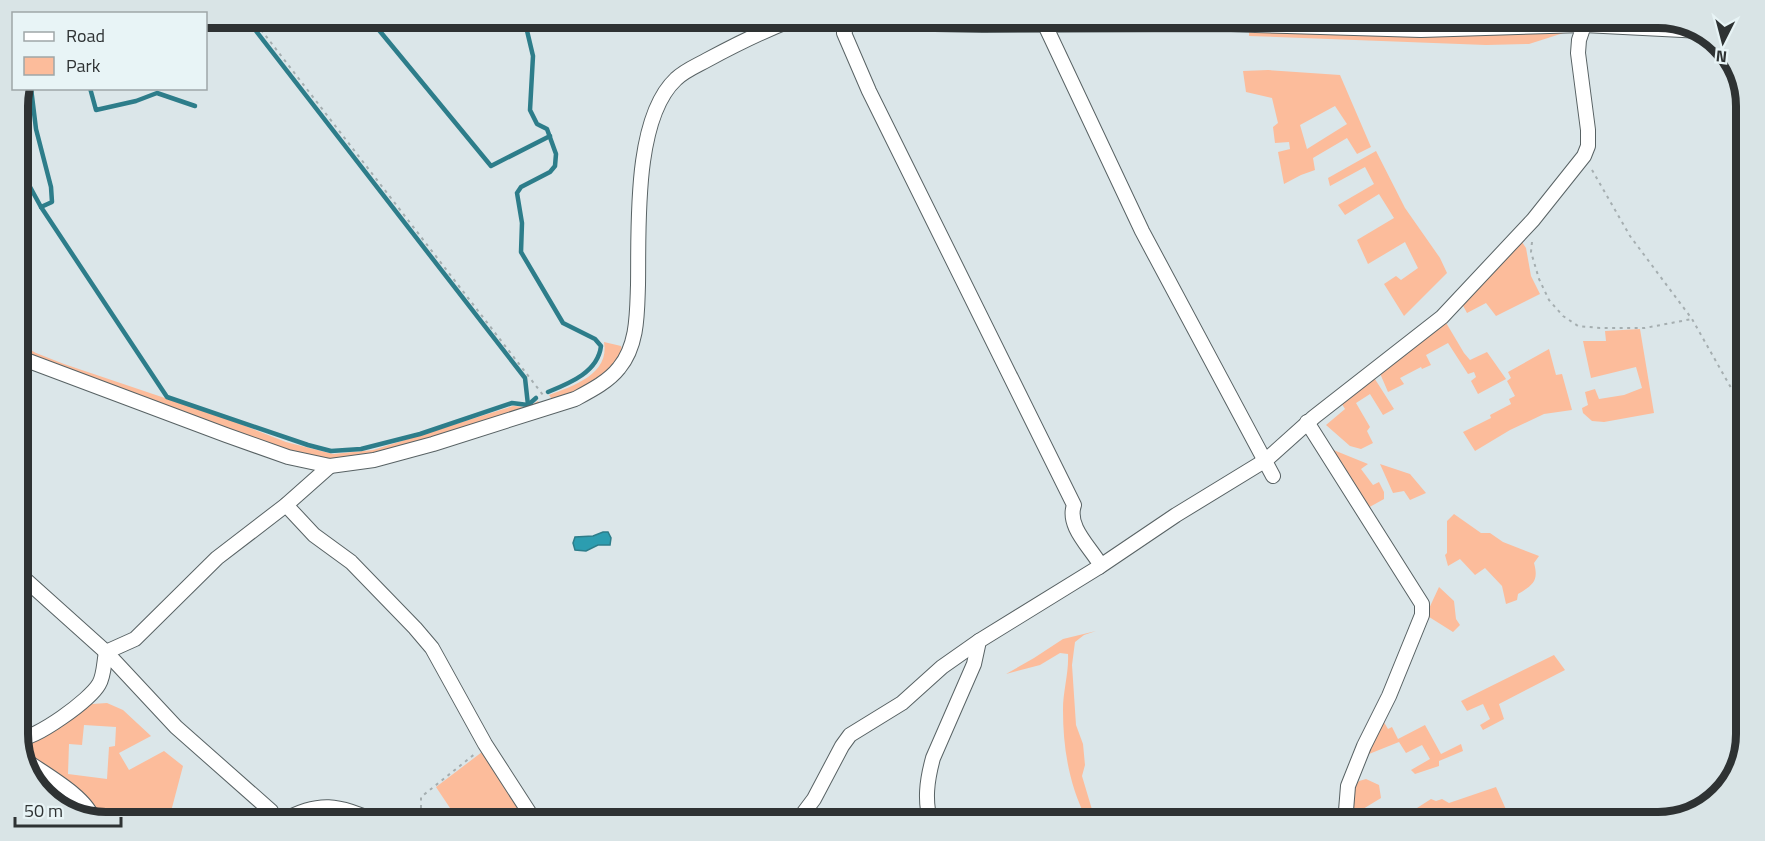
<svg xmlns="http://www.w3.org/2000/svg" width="1765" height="841" viewBox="0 0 1765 841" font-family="'Titillium Web',sans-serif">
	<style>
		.green { fill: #fcbc9b; fill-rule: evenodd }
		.water { fill: #2c9db0; stroke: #2d7d8a; stroke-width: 1.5 }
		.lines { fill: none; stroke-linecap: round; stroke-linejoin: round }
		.stream { stroke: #2d7d8a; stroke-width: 4.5 }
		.minor-casing { stroke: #586264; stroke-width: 16 }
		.path { stroke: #a5aeb0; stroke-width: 2; stroke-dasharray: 3 4.5; stroke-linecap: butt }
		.minor { stroke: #fff; stroke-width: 14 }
		.rim { fill: none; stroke: #2e3233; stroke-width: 8 }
	</style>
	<rect width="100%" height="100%" fill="#dbe6e9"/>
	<!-- green -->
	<g class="green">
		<path d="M1249 29 1573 30 1529 44 1486 45 1249 36Z"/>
		<path d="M1268 70 1340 75 1371 147 1357 154 1347 138 1313 158 1315 170 1301 175 1284 184 1278 152 1290 149 1289 142 1275 143 1273 127 1278 123 1272 98 1246 92 1243 71ZM1335 106 1347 124 1307 149 1300 125Z"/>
		<path d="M1376 151 1405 208 1440 258 1447 273 1404 316 1384 284 1396 276 1401 280 1418 268 1405 242 1368 264 1357 240 1394 218 1379 194 1345 215 1338 205 1374 184 1365 167 1330 186 1328 178Z"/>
		<path d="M1522 242 1526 248 1531 276 1540 294 1496 316 1486 303 1467 313 1461 302Z"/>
		<path d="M1445 321 1464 353 1470 360 1487 352 1506 379 1478 394 1471 381 1476 377 1474 372 1468 374 1448 343 1426 355 1431 365 1422 369 1421 367 1400 378 1404 384 1388 392 1379 371Z"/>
		<path d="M1640 329 1654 413 1604 422 1592 421 1583 413 1582 408 1588 405 1585 392 1595 389 1599 399 1624 395 1642 388 1636 367 1591 378 1583 341H1606L1605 331Z"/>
		<path d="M604 342 621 346 623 353 604 376 578 391 553 401 549 395C573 386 610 374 604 342Z"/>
		<path d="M18 343 36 353 64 364 230 420 286 442 333 454 373 450 513 406 528 407 538 401 542 406 368 457 330 460 309 456 258 440 18 351Z"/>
		<path d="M1549 349 1556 375 1562 374 1572 410 1544 414 1510 430 1475 451 1463 432 1491 418 1490 415 1511 404 1509 399 1515 396 1507 381 1511 378 1508 372Z"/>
		<path d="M1373 376 1394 409 1383 415 1370 394 1356 403 1370 427 1367 431 1373 443 1361 449 1350 446 1326 425 1345 409 1340 401Z"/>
		<path d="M1331 449 1368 464 1361 469 1373 485 1379 482 1384 492V499L1366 509Z"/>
		<path d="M1380 464 1410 474 1426 493 1410 500 1404 491 1393 493Z"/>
		<path d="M1454 514 1481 533H1490L1503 542 1539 556 1534 563C1539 581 1533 585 1518 594L1517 600 1506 604 1502 586 1485 568 1475 575 1460 559 1448 566 1445 555 1447 553V521Z"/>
		<path d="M1439 587 1454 601 1456 619 1460 625 1453 632 1426 615Z"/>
		<path d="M1096 631 1084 635 1075 642 1072 665 1076 725 1083 744 1085 765 1082 776 1096 823 1086 818C1069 784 1063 748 1063 710 1063 691 1069 673 1068 654L1060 653 1040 665 1006 674 1034 658 1063 639Z"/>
		<path d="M1554 655 1565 670 1499 704 1504 719 1483 730 1480 725 1490 719 1483 704 1467 711 1461 701Z"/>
		<path d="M107 703 123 710 151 736 119 753 129 770 164 751 183 766 169 819 161 816 159 823H156L116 813 100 812 66 784 26 758C22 749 25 746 32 739L92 704ZM84 725 116 727 115 746 109 747 107 779 68 774 69 744 82 745Z"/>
		<path d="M1382 719 1388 729 1392 727 1398 739 1425 725 1441 754 1461 744 1463 751 1439 761V766L1415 774 1411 770 1430 759 1422 745 1406 753 1399 742 1364 756Z"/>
		<path d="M482 752 511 791 527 823H476L473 818 460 823 436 787Z"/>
		<path d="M1366 779 1379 785 1381 798 1363 809 1372 823H1349L1354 787 1359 781Z"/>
		<path d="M1496 787 1512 823H1448L1447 821 1439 823H1375L1417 808 1431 799 1436 801 1442 799 1449 803Z"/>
		<path d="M332 811 369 823H293L303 816Z"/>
	</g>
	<!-- water -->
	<path class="water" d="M603 532H608L611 538 610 545H598L586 551 575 550 573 543 575 537 593 536Z"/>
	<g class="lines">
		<!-- stream -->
		<g class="stream">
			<path d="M246 18 525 378 528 405"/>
			<path d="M369 18 491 166 550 136"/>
			<path d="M524 18 533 56 530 110 537 124 547 129 556 154 555 166 550 172 521 187 517 193 522 223 521 252 563 323 595 339 601 346C598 372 570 383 548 392"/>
			<path d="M31 88 36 129 51 187 52 202 41 207"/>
			<path d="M90 88 96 110 136 101 157 93 195 106"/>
			<path d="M18 165 41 207 167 397 308 445 331 451 361 449 420 434 512 403 528 405"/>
			<path d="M528 405 536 398"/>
		</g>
		<!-- minor casing -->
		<g class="minor-casing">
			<g id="minor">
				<path d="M849 21 844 33 869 91 1074 505C1067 525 1087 544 1098 561L1099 567"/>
				<path d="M1045 25 1142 231 1273 476"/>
				<path d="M18 357 226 435 288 457 330 466 374 460 433 444 575 399C590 391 608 382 619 368 638 345 637 313 638 285 639 229 633 119 676 79 684 71 696 66 707 60 733 46 761 32 789 21L983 25 1223 24 1421 30 1584 25 1702 31"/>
				<path d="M1307 422 1422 604V615L1389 696 1364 746 1348 786 1345 823"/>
				<path d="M286 505 314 535 351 562 415 628 432 648 485 744 536 823"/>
				<path d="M18 573 106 652 176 727 271 811 277 823"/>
				<path d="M18 739C36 739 90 700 99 684 104 676 104 662 106 652L135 639 217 558 286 505 330 466"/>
				<path d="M25 760C43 773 89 798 93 820"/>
				<path d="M278 823C323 799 336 805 381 823"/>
				<path d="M796 823 814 799 842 746 850 735 902 703 942 667 979 641"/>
				<path d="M931 823C924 801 927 780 933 758L974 664 979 641 1099 567 1176 515 1266 460 1314 417 1442 317 1533 220 1584 156 1588 146V130L1578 53 1579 40 1586 19"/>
			</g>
		</g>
		<!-- path -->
		<g class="path">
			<path d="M252 18 543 395"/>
			<path d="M1592 170 1630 236 1692 319 1747 416"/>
			<path d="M1532 242 1531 252 1539 279 1549 300 1563 316 1578 326 1600 328H1645L1692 319"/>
			<path d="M421 823V797L476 753"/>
		</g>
		<!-- minor -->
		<use href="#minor" class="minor"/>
	</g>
	<!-- crop -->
	<path d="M0 0H1765V841H0ZM106 28H1658A78 78 0 0 1 1736 106V734A78 78 0 0 1 1658 812H106A78 78 0 0 1 28 734V106A78 78 0 0 1 106 28Z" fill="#d9e4e6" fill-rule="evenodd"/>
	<path class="rim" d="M106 28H1658A78 78 0 0 1 1736 106V734A78 78 0 0 1 1658 812H106A78 78 0 0 1 28 734V106A78 78 0 0 1 106 28Z"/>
	<!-- legend -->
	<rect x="12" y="12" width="195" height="78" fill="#e8f4f6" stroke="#9ea6a8" stroke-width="1.5"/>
	<rect x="24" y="32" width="30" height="9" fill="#ffffff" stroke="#9ea6a8" stroke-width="1.5"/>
	<text x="66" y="42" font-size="18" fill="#2e3233">Road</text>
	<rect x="24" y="57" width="30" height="18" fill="#fcbc9b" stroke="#9ea6a8" stroke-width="1.5"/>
	<text x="66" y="72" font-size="18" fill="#2e3233">Park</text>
	<!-- north arrow -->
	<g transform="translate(1723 42) rotate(186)" stroke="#e8f4f6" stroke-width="4.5" paint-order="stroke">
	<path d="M0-4.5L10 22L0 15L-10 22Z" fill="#2e3233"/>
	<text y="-9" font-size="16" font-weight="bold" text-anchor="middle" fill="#2e3233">N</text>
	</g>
	<!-- scale -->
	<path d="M15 817v9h106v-9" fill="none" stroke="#2e3233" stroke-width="3"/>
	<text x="24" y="817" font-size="18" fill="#2e3233" stroke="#e8f4f6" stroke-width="4.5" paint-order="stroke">50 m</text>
</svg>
